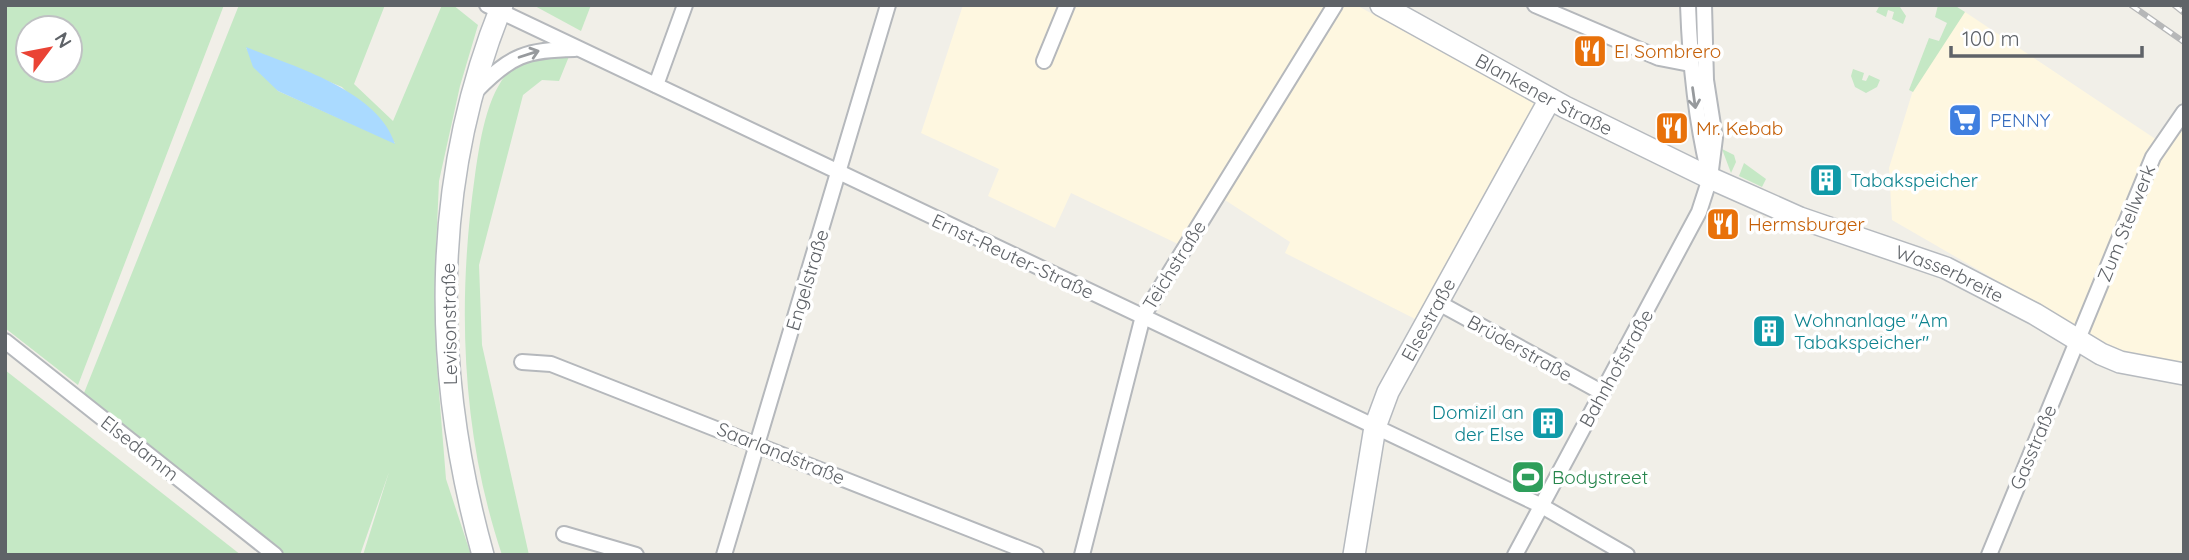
<svg xmlns="http://www.w3.org/2000/svg" width="2189" height="560" viewBox="0 0 2189 560" font-family="Quicksand,sans-serif">
	<style>
		.commercial { fill: #fef7e0 }
		.green { fill: #c5e8c5; fill-rule: evenodd }
		.water { fill: #aadaff }
		.lines { fill: none; stroke-linecap: round; stroke-linejoin: round }
		.street-casing { stroke: #b5b8bc; stroke-width: 18 }
		.secondary-casing { stroke: #b6babf; stroke-width: 24 }
		.street { stroke: #fff; stroke-width: 14 }
		.secondary { stroke: #fff; stroke-width: 21 }
		.rail-casing { stroke: #b6b7b8; stroke-width: 6 }
		.rail { stroke: #fff; stroke-width: 3.5; stroke-dasharray: 10; stroke-linecap: butt }
		.oneway { stroke: #979a9d }
		.labels { text-anchor: middle; dominant-baseline: central; stroke-width: 7; stroke-linejoin: round; paint-order: stroke }
		.food-label { font-size: 19px; fill: #c56008; stroke: #fff; text-anchor: start }
		.street-label { font-size: 19px; fill: #5f6368; stroke: #fff }
		.shop-label { font-size: 19px; fill: #366cbe; stroke: #fff; text-anchor: start }
		.culture-label { font-size: 19px; fill: #0d838f; stroke: #fff; text-anchor: start }
		.leisure-label { font-size: 19px; fill: #27864d; stroke: #fff; text-anchor: start }
	</style>
	<rect width="100%" height="100%" fill="#f1efe8"/>
	<!-- commercial -->
	<g class="commercial">
		<path d="M963 5H1356L1536 103 1419 321 1285 253 1290 242 1211 191 1178 244 1071 193 1055 228 988 196 999 169 921 133Z"/>
		<path d="M1965 12 2169 148 2184 128V366L2141 358 2105 343 1892 220 1889 168 1914 87Z"/>
	</g>
	<!-- green -->
	<g class="green">
		<path d="M5 5H224L78 385 5 328ZM28 28H70V70H28Z"/>
		<path d="M239 5H385L354 84 393 121 442 5H453L478 25 460 86 439 181 435 274 436 355 446 479 471 555H363L389 472 360 555H279L82 398ZM246 48 342 87 395 143 278 91Z"/>
		<path d="M533 5H591L581 31Z"/>
		<path d="M1880 5 1900 7 1906 16 1903 24 1892 19 1894 12 1888 10 1886 17 1876 12Z"/>
		<path d="M1938 5H1954L1965 12 1913 92 1909 90 1929 38 1939 41 1947 23 1935 17Z"/>
		<path d="M570 54 559 81 542 80 523 95 479 265 482 345 529 555H502C461 433 457 301 475 175 480 142 486 95 510 70 525 55 551 56 570 54Z"/>
		<path d="M1853 69 1864 73 1862 80 1866 81 1869 75 1880 80 1877 87 1866 93 1855 87 1851 76Z"/>
		<path d="M1722 149 1734 155 1736 162 1731 173Z"/>
		<path d="M1744 163 1766 179 1762 187 1739 176Z"/>
		<path d="M5 370 241 555H5Z"/>
	</g>
	<!-- water -->
	<path class="water" d="M246 47C294 67 378 90 395 144L278 91 253 67Z"/>
	<g class="lines">
		<!-- street casing -->
		<g class="street-casing">
			<g id="street">
				<path d="M487 5 1540 505 1627 555"/>
				<path d="M1535 5 1659 58 1690 64"/>
				<path d="M1688 5C1690 61 1695 115 1708 170"/>
				<path d="M1044 61 1067 5"/>
				<path d="M656 85 685 5"/>
				<path d="M476 91C511 55 526 50 575 49"/>
				<path d="M1437 302 1603 393"/>
				<path d="M5 341 275 555"/>
				<path d="M522 362 551 364 1036 555"/>
				<path d="M564 534 636 555"/>
				<path d="M724 555 888 5"/>
				<path d="M1082 555 1143 316 1335 5"/>
				<path d="M1515 555 1699 212 1710 178 1715 138 1706 80 1704 5"/>
				<path d="M1989 555 2153 157 2184 112"/>
			</g>
		</g>
		<!-- secondary casing -->
		<g class="secondary-casing">
			<g id="secondary">
				<path id="s1" d="M1381 5 1565 107 1710 178 1800 218 1946 268 2035 314 2101 354 2120 362 2184 374"/>
				<path d="M483 555C432 372 430 183 502 5"/>
				<path id="s2" d="M1354 555 1375 427 1388 392 1550 99"/>
			</g>
		</g>
		<!-- street -->
		<use href="#street" class="street"/>
		<!-- secondary -->
		<use href="#secondary" class="secondary"/>
		<!-- rail casing -->
		<g class="rail-casing">
			<g id="rail">
				<path d="M2131 5 2184 42"/>
				<path d="M2174 5 2184 13"/>
			</g>
		</g>
		<!-- rail -->
		<use href="#rail" class="rail"/>
	</g>
	<!-- one-way arrows -->
	<defs><path id="oneway-shaft" d="M-6 0H5M1.5-3L5.5 0L1.5 3" fill="none" stroke-width="1.6" stroke-linecap="round" stroke-linejoin="round" transform="scale(1.75)"/></defs>
	<g class="oneway">
		<use href="#oneway-shaft" transform="translate(529 54) rotate(-18)"/>
		<use href="#oneway-shaft" transform="translate(1694 98) rotate(82)"/>
	</g>
	<!-- icons -->
	<defs>
		<g id="restaurant-square" transform="scale(1.75)"><rect x="-9" y="-9" width="18" height="18" rx="4" fill="#e8710a" stroke="#fff"/><path d="M-5-6h1v4h1v-4h1v4h1v-4h1v5L-1.5 .5V6h-2V.5L-5-1ZM5-6V6H3V1.5H1.5Q1.5-4 5-6Z" fill="#fff"/></g>
		<g id="supermarket-square" transform="scale(1.75)"><rect x="-9" y="-9" width="18" height="18" rx="4" fill="#3f7fe0" stroke="#fff"/><path d="M-6-5.5h2.5l.6 2H6L4.5 2H-2.5L-4.4-4H-6ZM-1.5 3.2a1.3 1.3 0 1 0 .1 0ZM3 3.2a1.3 1.3 0 1 0 .1 0Z" fill="#fff"/></g>
		<g id="building-square" transform="scale(1.75)"><rect x="-9" y="-9" width="18" height="18" rx="4" fill="#0f9aa8" stroke="#fff"/><path d="M-4-6H4V6H1V3H-1V6H-4ZM-2.5-4.3h1.7v1.8h-1.7ZM.8-4.3h1.7v1.8H.8ZM-2.5-1h1.7V.8h-1.7ZM.8-1h1.7V.8H.8Z" fill="#fff"/></g>
		<g id="stadium-square" transform="scale(1.75)"><rect x="-9" y="-9" width="18" height="18" rx="4" fill="#2e9e5b" stroke="#fff"/><path d="M0-5a6.5 5 0 1 0 0 10a6.5 5 0 1 0 0-10ZM-3.5-1.8h7v3.6h-7Z" fill="#fff"/></g>
	</defs>
	<g fill-rule="evenodd">
		<use href="#restaurant-square" x="1590" y="51"/>
		<use href="#supermarket-square" x="1965" y="120"/>
		<use href="#restaurant-square" x="1672" y="128"/>
		<use href="#building-square" x="1826" y="180"/>
		<use href="#restaurant-square" x="1723" y="224"/>
		<use href="#building-square" x="1769" y="331"/>
		<use href="#building-square" x="1548" y="423"/>
		<use href="#stadium-square" x="1528" y="477"/>
	</g>
	<g class="labels">
		<!-- food labels -->
		<g class="food-label">
			<text x="1614" y="51">El Sombrero</text>
			<text x="1696" y="128">Mr. Kebab</text>
			<text x="1748" y="224">Hermsburger</text>
		</g>
		<!-- street labels -->
		<g class="street-label">
			<text stroke="none"><textPath href="#s1" startOffset="186">Blankener Straße</textPath></text>
			<text transform="translate(2126 223) rotate(-68)">Zum Stellwerk</text>
			<text transform="translate(1013 256) rotate(25)">Ernst-Reuter-Straße</text>
			<text transform="translate(1174 265) rotate(-58)">Teichstraße</text>
			<text stroke="none"><textPath href="#s1" startOffset="630">Wasserbreite</textPath></text>
			<text transform="translate(807 280) rotate(-73)">Engelstraße</text>
			<text stroke="none"><textPath href="#s2" startOffset="250">Elsestraße</textPath></text>
			<text transform="translate(449 324) rotate(-91)">Levisonstraße</text>
			<text transform="translate(1520 348) rotate(29)">Brüderstraße</text>
			<text transform="translate(1616 368) rotate(-61)">Bahnhofstraße</text>
			<text transform="translate(2033 447) rotate(-67)">Gasstraße</text>
			<text transform="translate(140 448) rotate(38)">Elsedamm</text>
			<text transform="translate(781 453) rotate(22)">Saarlandstraße</text>
		</g>
		<!-- shop labels -->
		<g class="shop-label">
			<text x="1990" y="120">PENNY</text>
		</g>
		<!-- culture labels -->
		<g class="culture-label">
			<text x="1850" y="180">Tabakspeicher</text>
			<text x="1794" y="320">Wohnanlage "Am<tspan x="1794" dy="22">Tabakspeicher"</tspan></text>
			<text x="1524" y="412" text-anchor="end">Domizil an<tspan x="1524" dy="22">der Else</tspan></text>
		</g>
		<!-- leisure labels -->
		<g class="leisure-label">
			<text x="1552" y="477">Bodystreet</text>
		</g>
	</g>
	<!-- border -->
	<rect width="2189" height="560" fill="none" stroke="#5f6368" stroke-width="14"/>
	<!-- north arrow -->
	<g transform="translate(49 49) rotate(58)"><circle r="33" fill="#ffffff" stroke="#bfc1c3" stroke-width="2"/>
	<path d="M0-5L12 26L0 18L-12 26Z" fill="#ea4335"/>
	<text y="-10" font-size="19" font-weight="bold" text-anchor="middle" fill="#5f6368">N</text>
	</g>
	<!-- scale -->
	<path d="M1951 46v10h191v-10" fill="none" stroke="#5f6368" stroke-width="3.5"/>
	<text x="1962" y="46" font-size="21" fill="#5f6368" stroke="#ffffff" stroke-width="5" paint-order="stroke">100 m</text>
</svg>
